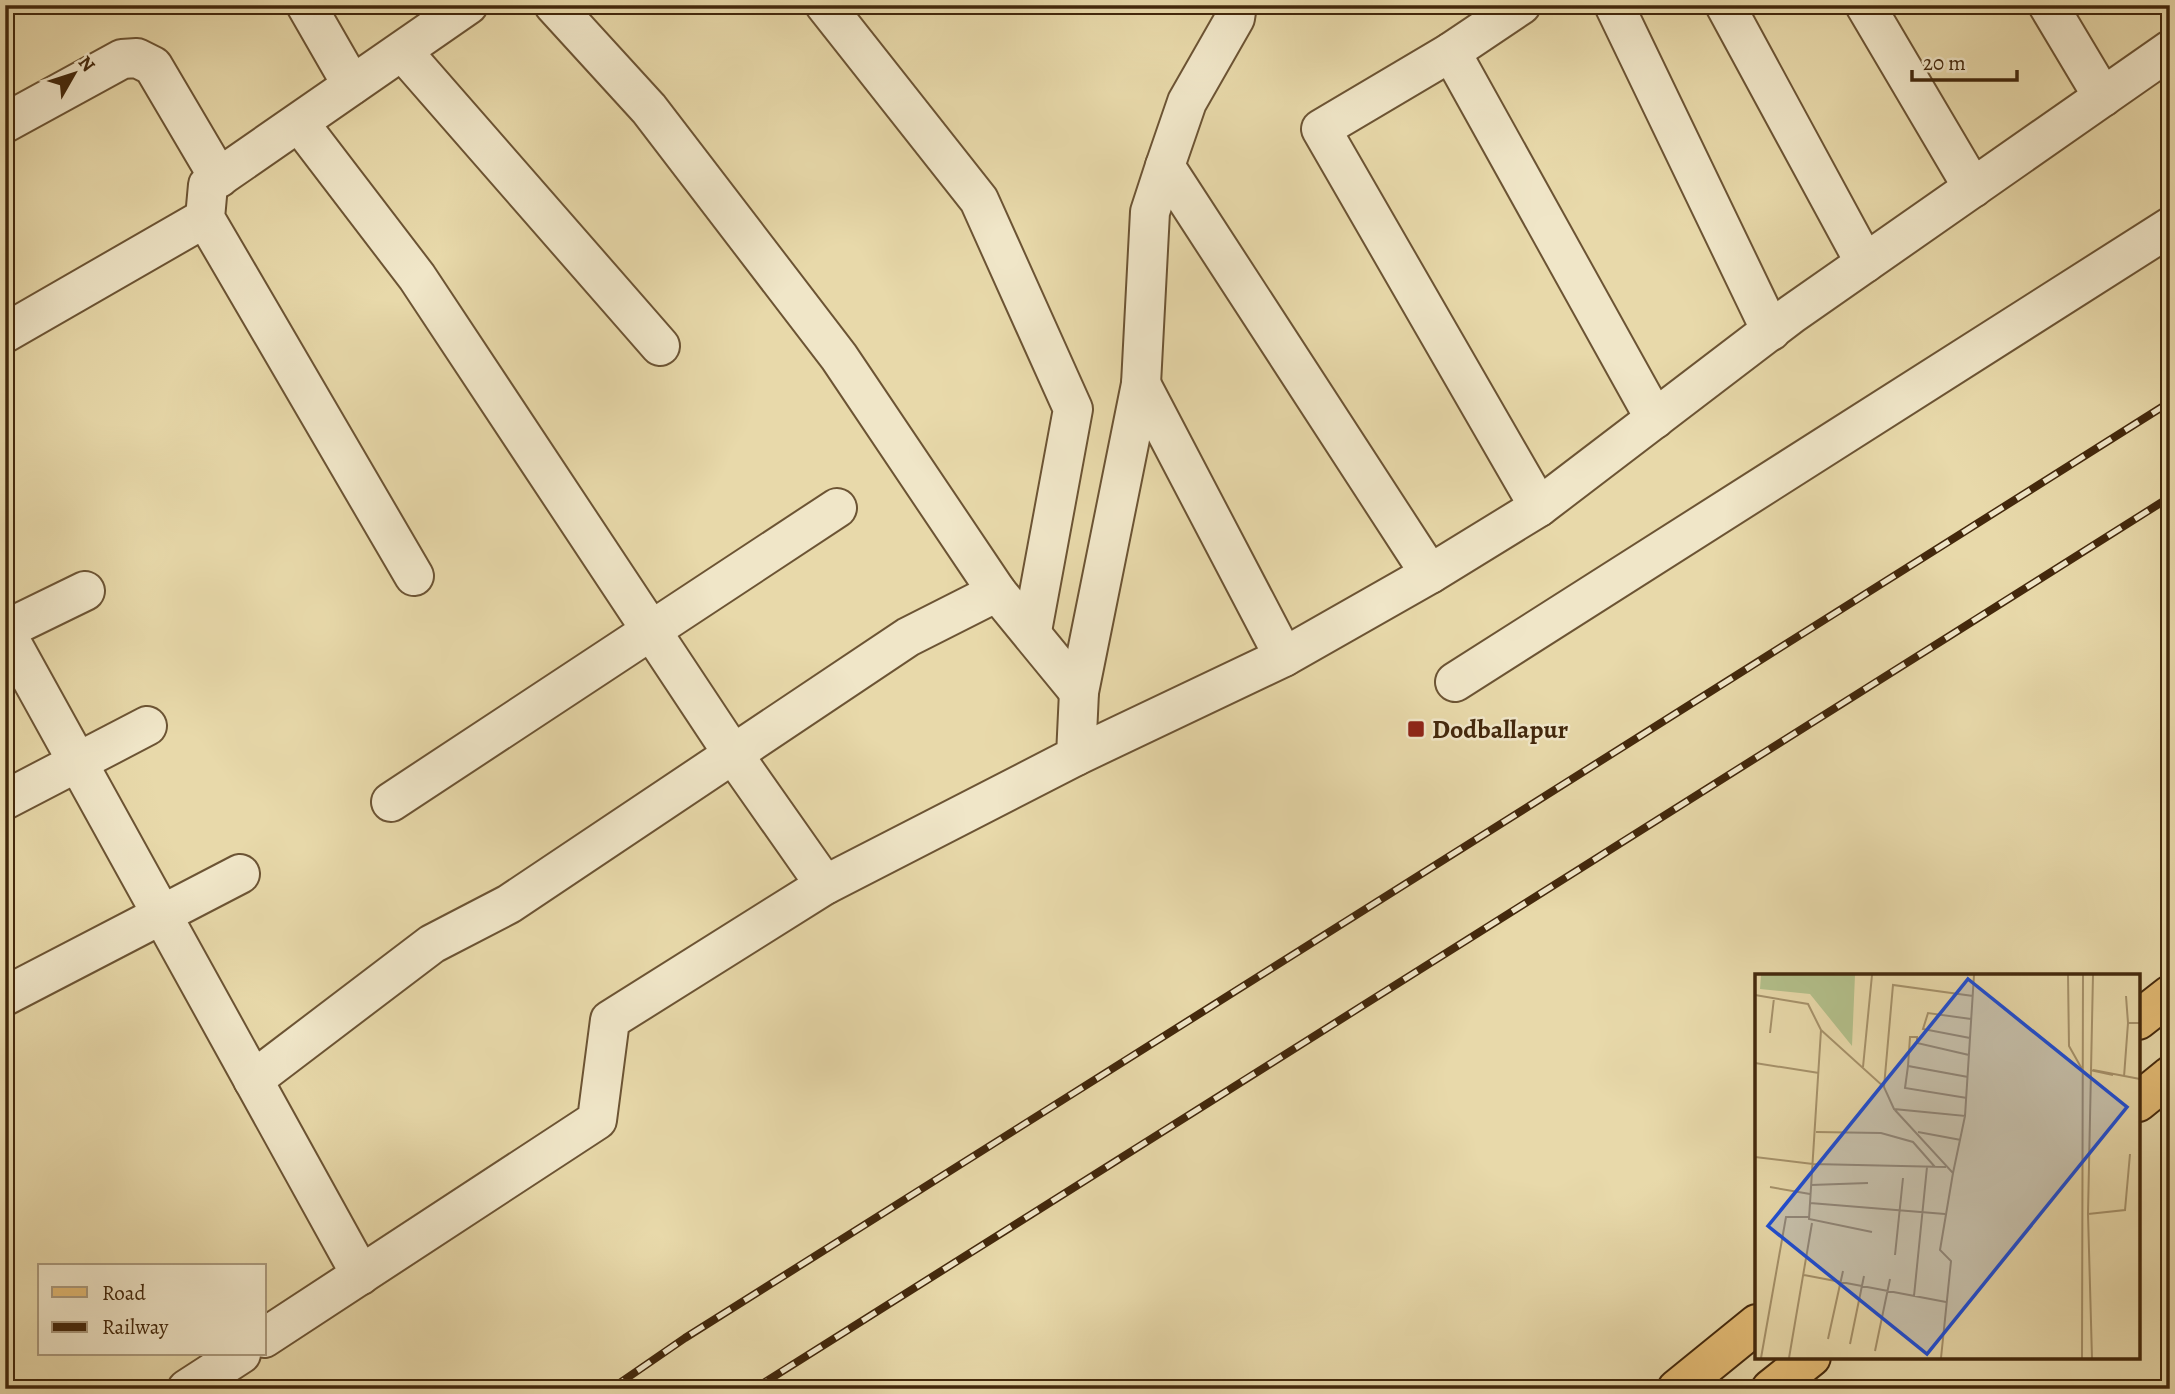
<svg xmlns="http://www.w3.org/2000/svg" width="2175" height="1394" viewBox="0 0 2175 1394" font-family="Alegreya,serif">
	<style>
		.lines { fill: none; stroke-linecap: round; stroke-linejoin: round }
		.minor-casing { stroke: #6c5434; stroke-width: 42 }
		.major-casing { stroke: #43280c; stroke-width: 42 }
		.minor { stroke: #f0e6c8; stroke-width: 38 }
		.major { stroke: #e4bc75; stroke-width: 38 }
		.rail-casing { stroke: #43280c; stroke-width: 8 }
		.rail { stroke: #f0e6c8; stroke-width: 5; stroke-dasharray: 16; stroke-linecap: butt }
		.poi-dot { fill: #8f2418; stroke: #f0e6c8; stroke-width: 2.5 }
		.labels { text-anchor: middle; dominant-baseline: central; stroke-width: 5; stroke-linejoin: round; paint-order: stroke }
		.poi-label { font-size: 26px; font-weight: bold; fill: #43280c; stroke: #f0e6c8; text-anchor: start }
		.inset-road { fill: none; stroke: #a6926b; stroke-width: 2 }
		.view { fill: #1d4ed8; fill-opacity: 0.15; stroke: #1d4ed8; stroke-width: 3.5 }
		.inset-edge { fill: none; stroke: #43280c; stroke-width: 3.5 }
	</style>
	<rect width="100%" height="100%" fill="#e8d9aa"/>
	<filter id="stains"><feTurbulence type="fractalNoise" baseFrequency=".00286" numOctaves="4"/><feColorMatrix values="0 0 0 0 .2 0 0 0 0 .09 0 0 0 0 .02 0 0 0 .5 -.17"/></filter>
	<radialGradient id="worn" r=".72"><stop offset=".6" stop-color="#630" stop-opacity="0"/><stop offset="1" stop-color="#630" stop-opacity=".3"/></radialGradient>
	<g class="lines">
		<!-- minor casing -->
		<g class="minor-casing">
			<g id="minor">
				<path d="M306 5 352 85"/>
				<path d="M554 5 649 109 839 357 997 592 1079 692"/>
				<path d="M825 5 979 200 1073 409 1032 631"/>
				<path d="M1237 5 1235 18 1187 102 1165 166 1430 574 1539 507 1792 314 2170 50"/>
				<path d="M1614 5 1771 331"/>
				<path d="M1725 5 1865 263"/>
				<path d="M1865 5 1973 188"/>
				<path d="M2048 5 2103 97"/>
				<path d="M403 52 660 346"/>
				<path d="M1451 52 1521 5"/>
				<path d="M5 123 122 59 137 58 153 66 219 178"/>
				<path d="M300 124 417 277 733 754 825 885"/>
				<path d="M5 333 205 218"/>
				<path d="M1141 384 1284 657"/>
				<path d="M1539 507 1321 129 1451 52 1655 419"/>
				<path d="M414 576 205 218 208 185 468 5"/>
				<path d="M5 630 85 591"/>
				<path d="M5 631 361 1275"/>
				<path d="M1455 682 2170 227"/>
				<path d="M1076 756 1284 657 1430 574"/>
				<path d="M5 800 147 726"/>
				<path d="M391 802 837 508"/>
				<path d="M5 996 240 874"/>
				<path d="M253 1080 432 944 509 904 908 637 997 592"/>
				<path d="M264 1338 597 1120 610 1020 825 885 1076 756 1079 692 1141 384 1150 212 1165 166"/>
				<path d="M187 1389 241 1354"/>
			</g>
		</g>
		<!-- major casing -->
		<g class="major-casing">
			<g id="major">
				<path d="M2138 1020 2170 995"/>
				<path d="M2138 1102 2170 1076"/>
				<path d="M1677 1389 1757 1324"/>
				<path d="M1771 1389 1811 1357"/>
			</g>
		</g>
		<!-- minor -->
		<use href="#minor" class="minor"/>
		<!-- major -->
		<use href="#major" class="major"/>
		<!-- rail casing -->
		<g class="rail-casing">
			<g id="rail">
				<path d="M611 1389 685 1338 2170 402"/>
				<path d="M754 1389 2170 497"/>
			</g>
		</g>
		<!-- rail -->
		<use href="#rail" class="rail"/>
	</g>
	<!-- markers -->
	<rect class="poi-dot" x="1407" y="720" width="18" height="18" rx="3.5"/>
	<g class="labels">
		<!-- poi labels -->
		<g class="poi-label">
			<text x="1432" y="729">Dodballapur</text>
		</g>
	</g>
	<!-- overview -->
	<g transform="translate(1755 974)">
		<rect width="385" height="385" fill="#e8d9aa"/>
		<path d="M6 1H100L97 72 55 20 5 15Z" fill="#b3c08b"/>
		<path class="inset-road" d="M313 1 314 72 327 95M0 21 53 30 66 56 54 245 117 258M371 22 373 49M66 56 129 113 139 135 210 142 219 1M15 59 19 24M215 64 168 55 173 39 216 45M0 89 64 99M153 92 155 63H162V69L214 81M108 93 117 1M335 96 358 101M338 96 385 105M369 103 373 49H385M129 113 138 11 218 22M212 124 150 114 153 92 213 103M139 135 198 199 185 276 196 287 186 384M61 158 126 159 158 168 180 193M163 158 206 166M0 183 58 190 191 193M198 199 210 142M56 211 113 209M15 213 55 220M55 229 190 240M333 240 370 236 375 180M140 281 148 204M49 301 191 328M159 322 172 193M73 365 88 297M95 370 109 302M120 377 135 305M6 384 31 243H54M34 384 57 249M327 384 328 1M337 384 333 240 338 1"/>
		<path class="view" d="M213 5 372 133 172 380 13 252Z"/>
		<rect width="385" height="385" class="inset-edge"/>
	</g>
	<!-- margin -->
	<rect width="2175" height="1394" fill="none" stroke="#e8d9aa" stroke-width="28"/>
	<rect x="7" y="7" width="2161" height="1380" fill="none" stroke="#43280c" stroke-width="3.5"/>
	<rect x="14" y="14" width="2147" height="1366" fill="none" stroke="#43280c" stroke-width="2"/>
	<!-- legend -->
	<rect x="38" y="1264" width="228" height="91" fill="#f0e6c8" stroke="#ab9a7d" stroke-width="2"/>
	<rect x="52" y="1287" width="35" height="10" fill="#e4bc75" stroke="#ab9a7d" stroke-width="2"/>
	<text x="102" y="1300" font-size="21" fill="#43280c">Road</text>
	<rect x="52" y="1322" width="35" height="10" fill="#43280c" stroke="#ab9a7d" stroke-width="2"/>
	<text x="102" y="1334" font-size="21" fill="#43280c">Railway</text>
	<!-- north arrow -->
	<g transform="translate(74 74) rotate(51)" stroke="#f0e6c8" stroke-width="5" paint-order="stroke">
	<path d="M0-5L12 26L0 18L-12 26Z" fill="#43280c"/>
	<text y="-10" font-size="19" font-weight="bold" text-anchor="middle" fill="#43280c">N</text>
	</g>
	<!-- scale -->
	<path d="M1912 70v10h105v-10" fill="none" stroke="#43280c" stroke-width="3.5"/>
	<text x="1923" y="70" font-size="21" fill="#43280c" stroke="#f0e6c8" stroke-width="5" paint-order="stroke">20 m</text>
	<rect width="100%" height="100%" filter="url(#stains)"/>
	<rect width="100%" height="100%" fill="url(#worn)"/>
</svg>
